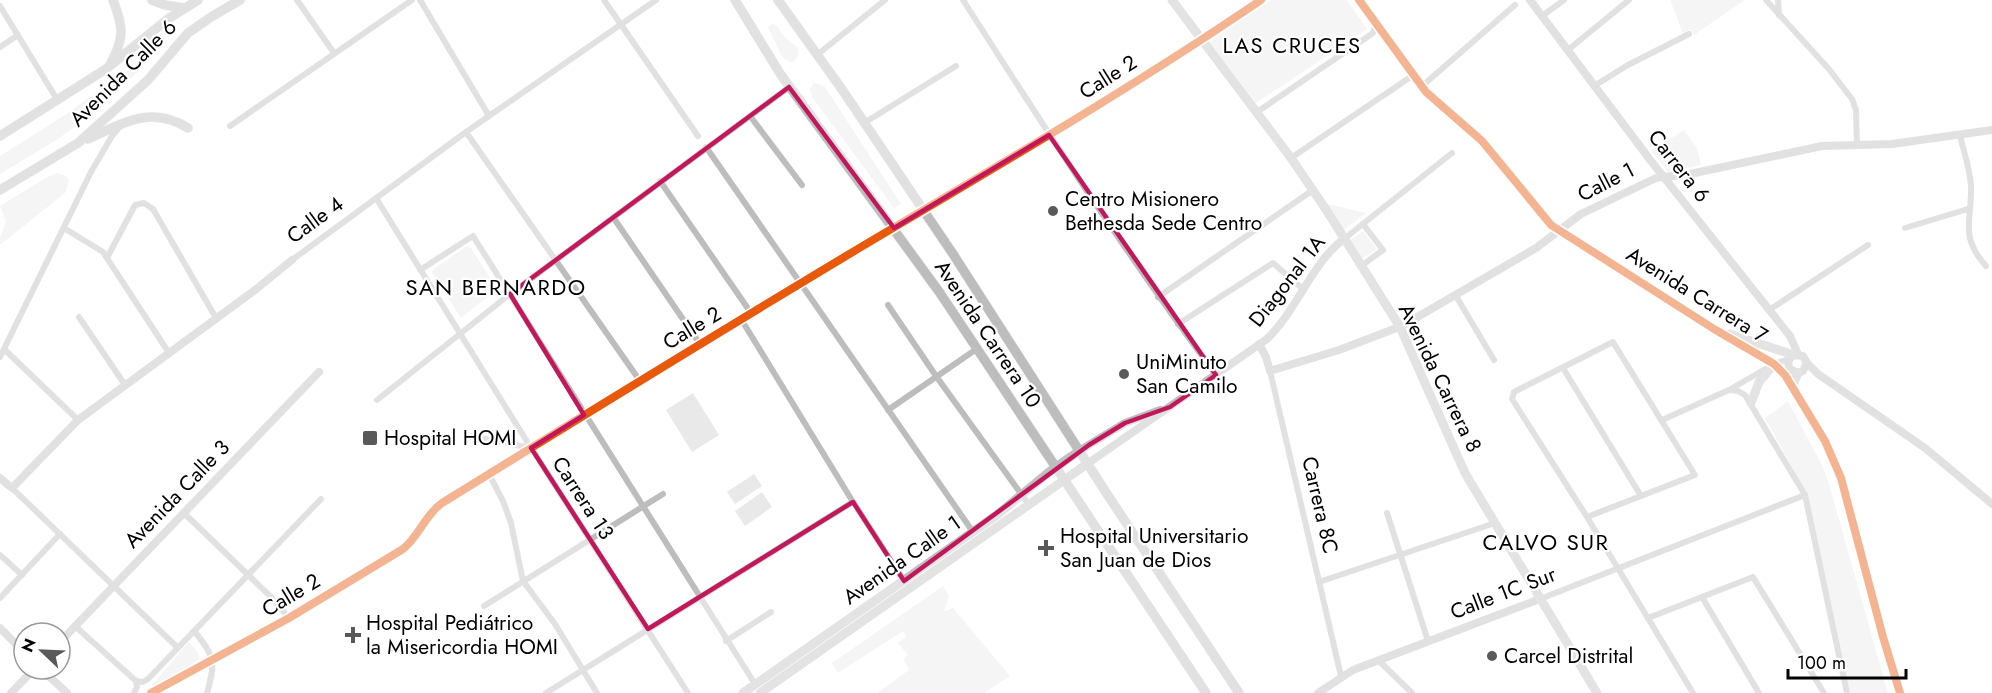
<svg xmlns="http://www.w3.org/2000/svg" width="1992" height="693" viewBox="0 0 1992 693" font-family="Jost,sans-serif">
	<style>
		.green { fill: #e9e9e9 }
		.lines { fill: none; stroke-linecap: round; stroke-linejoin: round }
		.primary-casing { stroke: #dbdbdb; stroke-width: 10 }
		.minor { stroke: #bdbdbd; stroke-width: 6 }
		.tertiary { stroke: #bdbdbd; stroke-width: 8 }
		.secondary { stroke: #c0c0c0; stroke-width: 9 }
		.primary { stroke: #bdbdbd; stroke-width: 9 }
		.cycleway-casing { stroke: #fff; stroke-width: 11 }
		.cycleway { stroke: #e8590c; stroke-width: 8 }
		.marked { fill: none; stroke: #c2185b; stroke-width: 4.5; stroke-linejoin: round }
		.poi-dot { fill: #595959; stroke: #fff; stroke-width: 2 }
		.labels { text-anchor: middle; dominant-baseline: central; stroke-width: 4.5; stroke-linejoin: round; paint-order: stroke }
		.street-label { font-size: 21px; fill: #000; stroke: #fff }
		.poi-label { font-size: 21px; fill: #000; stroke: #fff; text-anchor: start }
		.neighbourhood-label { font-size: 22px; letter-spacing: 1.5px; fill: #000; stroke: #fff }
	</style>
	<rect width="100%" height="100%" fill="#fff"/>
	<!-- green -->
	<g class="green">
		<path d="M1271 0H1347L1367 29 1256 103 1209 42Z"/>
		<path d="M1670 0H1745L1694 35 1690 29 1683 33Z"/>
		<path d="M774 23 785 37 799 49 798 56 794 62H790L782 57 768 27Z"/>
		<path d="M135 65 139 71 86 118 58 139 0 174V156L65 115Z"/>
		<path d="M814 83 822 85 827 90 901 204 894 208 812 97 810 89Z"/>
		<path d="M1684 130 1697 148 1701 165 1668 172 1651 151Z"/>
		<path d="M58 173 66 176 69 181 65 193 0 245V238L6 221 0 206 49 176Z"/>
		<path d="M1328 204 1366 213 1344 230Z"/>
		<path d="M1363 231 1377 249 1362 259 1350 240Z"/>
		<path d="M467 246 471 248 497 289 461 318 431 271Z"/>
		<path d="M693 393 719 435 692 452 666 410Z"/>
		<path d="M1788 401 1823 467 1829 484 1888 693H1849L1807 494 1765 418Z"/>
		<path d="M754 474 762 486 735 504 727 492Z"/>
		<path d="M762 492 772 507 745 526 735 511Z"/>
		<path d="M943 586 949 596 944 611 953 608 1010 676 984 693H877L909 670 903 659 908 655 898 643 906 637 903 631 838 673 832 663Z"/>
		<path d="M189 642 197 651 200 659 154 688 152 685Z"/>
	</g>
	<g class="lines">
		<!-- primary casing -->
		<g class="primary-casing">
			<g id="primary">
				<path d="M152 0 165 5 184 8"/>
				<path d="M735 0 781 75 940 293 1206 693"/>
				<path d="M778 0 841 88 953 254 1107 494 1239 693"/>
				<path d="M111 63C125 37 123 26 113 0"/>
				<path d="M0 136 106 69 168 19 198 0"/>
				<path d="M88 139C124 123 150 105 188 128"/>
				<path d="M0 190 78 143 148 80 188 33 211 17 240 0"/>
			</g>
		</g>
		<!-- minor -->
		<g class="minor">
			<path d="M297 0 334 53"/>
			<path d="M420 0 489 116"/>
			<path d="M604 0 698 136"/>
			<path d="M963 0C1044 127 1126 254 1216 375"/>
			<path d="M1766 0 1828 68 1852 99 1856 110 1857 145"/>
			<path d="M1778 0 1779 15"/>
			<path d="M0 6 58 101"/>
			<path d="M1542 16 1564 0"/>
			<path d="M0 47 18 35"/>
			<path d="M1568 50 1629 0"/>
			<path d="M817 55 885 0"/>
			<path d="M1594 86 1628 65 1689 34"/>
			<path d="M1421 87 1515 5"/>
			<path d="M1260 110 1373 33 1376 24"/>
			<path d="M750 116 802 185"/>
			<path d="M864 123 956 66"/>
			<path d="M230 126 412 0"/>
			<path d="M466 132 640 381"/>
			<path d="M1960 136C1964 152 1970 169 1971 186 1972 220 1959 236 1986 266"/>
			<path d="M706 147 973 532"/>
			<path d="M1291 158 1412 76"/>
			<path d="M660 181 751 313"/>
			<path d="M376 198 531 448 688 693"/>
			<path d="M613 217 700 344"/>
			<path d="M64 228 103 252 169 353"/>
			<path d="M1905 228 1968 209"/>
			<path d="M1344 239 1452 153"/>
			<path d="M107 258 135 205 144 203 153 209 216 318"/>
			<path d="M292 260 466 132 656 0"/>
			<path d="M1361 266 1383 250 1363 224"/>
			<path d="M420 270 473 236 755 684"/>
			<path d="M1456 296 1494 360"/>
			<path d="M1158 297 1313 190"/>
			<path d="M888 305 936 376 1029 505"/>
			<path d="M1769 310 1868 245"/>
			<path d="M79 317 125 385"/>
			<path d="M741 319 853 502 904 581"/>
			<path d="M1178 324 1273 263 1304 290"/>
			<path d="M4 349 78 420"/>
			<path d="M0 357 91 172 112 136 122 124"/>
			<path d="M1563 368 1641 496"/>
			<path d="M1270 371 1341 676"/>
			<path d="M1729 390 1738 391 1745 395 1805 495 1847 693"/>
			<path d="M377 400 510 294 789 87"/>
			<path d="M888 410 978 348"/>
			<path d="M1662 420 1729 390 1774 364 1789 359"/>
			<path d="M472 436 531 448"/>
			<path d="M489 474 503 501 511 523 523 581 555 624 597 693"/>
			<path d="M12 488 178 648"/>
			<path d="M184 513 271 597 289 618"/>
			<path d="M1387 513 1428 641"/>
			<path d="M1587 517 1695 475 1613 342 1514 392 1512 399 1587 517 1693 693"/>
			<path d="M0 555 22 575"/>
			<path d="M1319 582 1495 523"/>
			<path d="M1702 597 1759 693"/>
			<path d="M0 598 60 534"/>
			<path d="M1540 599 1805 495"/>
			<path d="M484 606 663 494"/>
			<path d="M1648 618 1753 577 1824 693"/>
			<path d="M75 626 136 681"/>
			<path d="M194 631C215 656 216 662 207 693"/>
			<path d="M726 641 771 612"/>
			<path d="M1378 660 1412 693"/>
			<path d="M136 681 143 682 148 679 321 499"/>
			<path d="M134 693 137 687 136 681"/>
			<path d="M546 693 853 502"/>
		</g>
		<!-- tertiary -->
		<g class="tertiary">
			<path d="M1530 0 1651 161 1790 336 1798 354"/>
			<path d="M1259 344 1266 357 1270 371 1339 350 1402 326 1536 248 1581 214 1656 178 1690 174 1822 146 1892 144 1992 130"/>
			<path d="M1807 363 1803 371 1798 373 1790 369C1787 364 1788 358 1794 355L1803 356 1807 363 1818 374 1925 448 1992 504"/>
			<path d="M1079 451 1125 423 1160 410"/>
			<path d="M1087 464 1267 339C1297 310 1313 261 1344 239"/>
			<path d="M0 478 12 488 78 420 255 290 292 260"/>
			<path d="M0 628 24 652"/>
			<path d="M60 642 319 372"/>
			<path d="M41 669 67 693"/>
			<path d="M11 693 34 669"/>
			<path d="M151 693 289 618 403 549C419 536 425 515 442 503 576 420 711 337 846 256 985 173 1126 92 1261 0"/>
			<path d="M1318 693 1353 670 1540 599"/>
		</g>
		<!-- secondary -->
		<g class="secondary">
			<path d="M1172 0 1291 158 1327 211 1400 327 1465 473 1597 693"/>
			<path d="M1359 0 1426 92 1482 141 1551 225 1714 329 1774 364 1785 375 1825 441 1841 478 1883 637 1900 693"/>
			<path d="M1730 334 1794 355"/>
			<path d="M1792 387 1798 373"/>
			<path d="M1751 403 1759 382 1774 364"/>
			<path d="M743 693 997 515 1049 472 1079 451"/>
			<path d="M760 693 1087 464"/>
		</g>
		<!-- primary -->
		<use href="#primary" class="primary"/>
		<!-- cycleway casing -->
		<g class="cycleway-casing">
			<g id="cycleway">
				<path d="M1359 0 1426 92 1482 141 1551 225 1714 329 1774 364 1785 375 1825 441 1841 478 1883 637 1900 693"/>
				<path d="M151 693 289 618 403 549C419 536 425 515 442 503 576 420 711 337 846 256 985 173 1126 92 1261 0"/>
			</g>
		</g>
		<!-- cycleway -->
		<use href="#cycleway" class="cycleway"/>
	</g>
	<!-- marked area -->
	<path d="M0 0H1992V693H0ZM789 87 894 228 1049 135 1216 375 1170 407 1125 423 1089 445 904 581 853 502 648 629 531 448 584 415 510 294Z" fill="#fff" fill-opacity=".55" fill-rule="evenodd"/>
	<path class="marked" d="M789 87 894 228 1049 135 1216 375 1170 407 1125 423 1089 445 904 581 853 502 648 629 531 448 584 415 510 294Z"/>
	<!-- markers -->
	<g class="poi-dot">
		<circle cx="1053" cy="211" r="6"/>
		<circle cx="1124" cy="374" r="6"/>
		<rect x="362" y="430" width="16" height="16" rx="3"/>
		<path d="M1043 539h6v6h6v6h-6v6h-6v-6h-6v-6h6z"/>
		<path d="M350 626h6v6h6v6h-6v6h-6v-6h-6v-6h6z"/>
		<circle cx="1492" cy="656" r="6"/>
	</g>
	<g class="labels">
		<!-- street labels -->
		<g class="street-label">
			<text transform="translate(123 73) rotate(-45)">Avenida Calle 6</text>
			<text transform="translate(1108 77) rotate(-32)">Calle 2</text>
			<text transform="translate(1679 166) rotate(52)">Carrera 6</text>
			<text transform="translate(1606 182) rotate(-27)">Calle 1</text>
			<text transform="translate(315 220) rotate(-36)">Calle 4</text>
			<text transform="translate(1287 281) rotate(-52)">Diagonal 1A</text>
			<text transform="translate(1697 295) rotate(32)">Avenida Carrera 7</text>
			<text transform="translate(692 328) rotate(-31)">Calle 2</text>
			<text transform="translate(988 334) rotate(56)">Avenida Carrera 10</text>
			<text transform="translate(1440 378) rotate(64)">Avenida Carrera 8</text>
			<text transform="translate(177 494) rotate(-46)">Avenida Calle 3</text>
			<text transform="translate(583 498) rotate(57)">Carrera 13</text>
			<text transform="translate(1320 505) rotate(77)">Carrera 8C</text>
			<text transform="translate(902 560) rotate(-35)">Avenida Calle 1</text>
			<text transform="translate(1503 593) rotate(-21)">Calle 1C Sur</text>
			<text transform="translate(291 595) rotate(-31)">Calle 2</text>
		</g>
		<!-- poi labels -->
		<g class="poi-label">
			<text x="1065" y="199">Centro Misionero<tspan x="1065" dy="24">Bethesda Sede Centro</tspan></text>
			<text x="1136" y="362">UniMinuto<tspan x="1136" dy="24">San Camilo</tspan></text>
			<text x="384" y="438">Hospital HOMI</text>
			<text x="1060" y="536">Hospital Universitario<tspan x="1060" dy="24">San Juan de Dios</tspan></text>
			<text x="366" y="623">Hospital Pediátrico<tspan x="366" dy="24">la Misericordia HOMI</tspan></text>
			<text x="1504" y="656">Carcel Distrital</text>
		</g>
		<!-- neighbourhood labels -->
		<g class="neighbourhood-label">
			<text x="1292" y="45">LAS CRUCES</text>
			<text x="496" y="287">SAN BERNARDO</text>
			<text x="1546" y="542">CALVO SUR</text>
		</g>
	</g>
	<!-- north arrow -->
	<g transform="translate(42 651) rotate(293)"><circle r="28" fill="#ffffff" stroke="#999999" stroke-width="1.5"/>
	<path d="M0-4.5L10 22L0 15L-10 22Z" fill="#595959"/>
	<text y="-9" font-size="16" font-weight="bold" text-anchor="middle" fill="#000000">N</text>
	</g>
	<!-- scale -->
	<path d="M1788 669v9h118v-9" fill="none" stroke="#000000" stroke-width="3"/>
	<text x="1797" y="669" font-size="18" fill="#000000" stroke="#ffffff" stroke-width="4.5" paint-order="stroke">100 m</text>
</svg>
